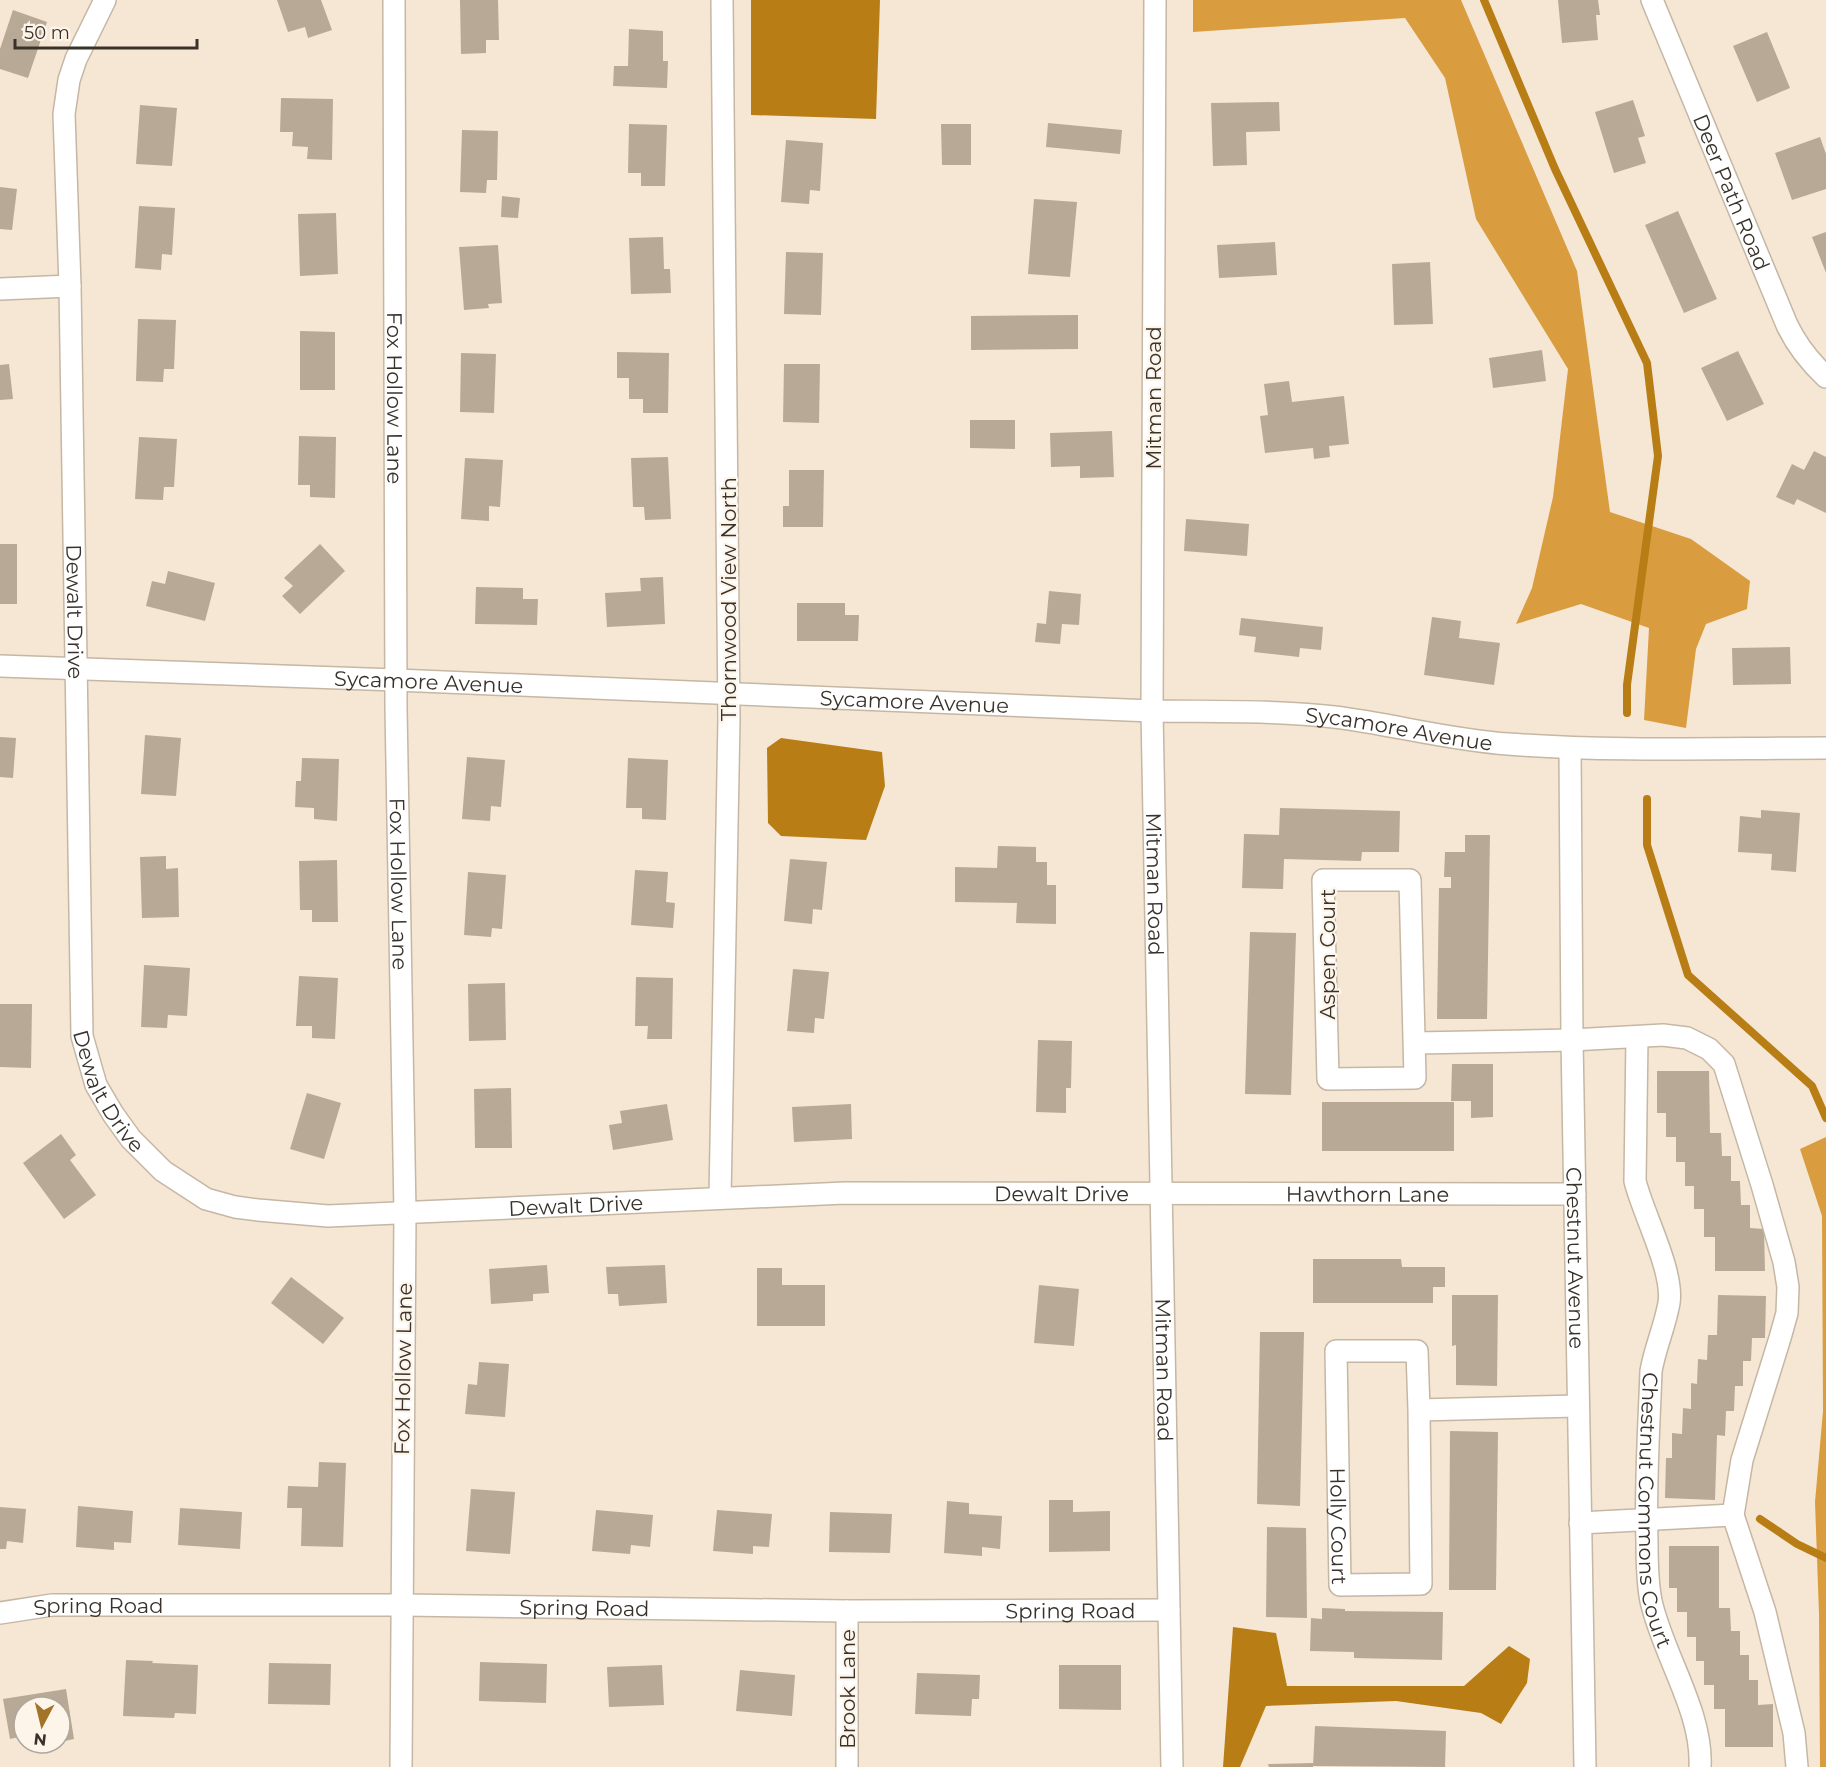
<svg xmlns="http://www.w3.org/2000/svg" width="1826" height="1767" font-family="Montserrat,sans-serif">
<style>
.forest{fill:#d99d40}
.water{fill:#b87e15}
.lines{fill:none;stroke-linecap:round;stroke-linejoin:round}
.stream{stroke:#b87e15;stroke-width:8}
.building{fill:#b7a996}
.street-casing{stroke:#c5b7a4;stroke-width:24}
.street{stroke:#fff;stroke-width:21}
.labels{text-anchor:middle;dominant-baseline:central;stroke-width:4.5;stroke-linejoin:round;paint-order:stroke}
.street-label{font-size:21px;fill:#38322b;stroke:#fef5ea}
</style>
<rect width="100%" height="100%" fill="#f6e7d4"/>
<g class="forest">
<polygon points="1193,0 1461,0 1577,271 1610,512 1691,539 1750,581 1747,609 1706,624 1696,649 1686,728 1644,720 1649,628 1581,604 1516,624 1532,588 1553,497 1568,369 1476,219 1445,78 1405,18 1193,32"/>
<polygon points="1826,1137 1826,1767 1820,1767 1819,1614 1815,1502 1823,1411 1822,1216 1800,1149"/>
</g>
<g class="water">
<polygon points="751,0 880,0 876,119 751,115"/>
<polygon points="781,738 882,752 885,786 866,840 781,836 768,823 767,748"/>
<polygon points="1233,1627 1276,1633 1287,1686 1464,1686 1509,1646 1530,1659 1527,1683 1501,1724 1481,1713 1396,1701 1266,1706 1240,1767 1223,1767"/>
</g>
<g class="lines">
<g class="stream">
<polyline points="1484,0 1555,169 1647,363 1658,456 1627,685 1627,713"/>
<polyline points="1647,799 1647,845 1688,975 1812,1086 1826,1118"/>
<polyline points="1760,1519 1797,1544 1826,1558"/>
</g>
</g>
<g class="building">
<polygon points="277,0 321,0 332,30 308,38 305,27 288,32"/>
<polygon points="460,0 498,0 499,40 486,40 486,53 461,54"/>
<polygon points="1558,0 1598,0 1600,15 1596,15 1598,40 1562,43"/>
<polygon points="13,10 47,22 28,78 0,69 0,49"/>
<polygon points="629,29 663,31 663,61 668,61 667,88 613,86 614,66 628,66"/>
<polygon points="1767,32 1790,88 1757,102 1733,46"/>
<polygon points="281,98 333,99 332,160 307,159 308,147 292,146 293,132 280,132"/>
<polygon points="1633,100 1645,136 1638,138 1646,163 1614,173 1595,112"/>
<polygon points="1279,102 1280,131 1246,132 1247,165 1213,166 1211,103"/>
<polygon points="140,105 177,108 172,166 136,164"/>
<polygon points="1048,123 1122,130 1120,154 1046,147"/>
<polygon points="629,124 667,125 665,186 641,186 641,173 628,173"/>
<polygon points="941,124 971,124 971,165 942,165"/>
<polygon points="462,130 498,131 497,180 487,180 486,193 460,192"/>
<polygon points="1820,137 1826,154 1826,189 1792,200 1775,153"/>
<polygon points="786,140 823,143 820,191 810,190 809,204 781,202"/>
<polygon points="0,187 17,189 12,230 0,229"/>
<polygon points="502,196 520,198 518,218 501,217"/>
<polygon points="1034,199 1077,202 1070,277 1028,274"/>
<polygon points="139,206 175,208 172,255 162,254 161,270 135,268"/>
<polygon points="1678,211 1717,299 1684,313 1645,225"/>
<polygon points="336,213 338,274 300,276 298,214"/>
<polygon points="1826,232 1826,273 1812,237"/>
<polygon points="663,237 664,269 670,269 671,293 631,294 629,238"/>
<polygon points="1275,242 1277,275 1219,278 1217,245"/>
<polygon points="498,245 502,303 488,304 489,308 464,310 459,247"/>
<polygon points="786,252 823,253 821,315 784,314"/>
<polygon points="1430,262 1433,324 1394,325 1392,264"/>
<polygon points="1078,315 1078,349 971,350 971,316"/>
<polygon points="138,319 176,320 174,369 164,369 163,382 136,381"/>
<polygon points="300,331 335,332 335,390 300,390"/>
<polygon points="1542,350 1546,381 1493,388 1489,358"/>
<polygon points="1738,351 1764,404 1727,421 1701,368"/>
<polygon points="617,352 669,353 668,413 643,413 643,399 629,399 629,378 617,378"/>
<polygon points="461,353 496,354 494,413 460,412"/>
<polygon points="9,364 13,399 0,400 0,365"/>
<polygon points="784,364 820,364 819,423 783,422"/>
<polygon points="1289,381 1292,402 1344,396 1349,444 1329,446 1330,457 1314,459 1313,448 1265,453 1260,416 1268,415 1264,384"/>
<polygon points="970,420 1015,420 1015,449 970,448"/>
<polygon points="1112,431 1114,477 1080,478 1080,466 1051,467 1050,433"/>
<polygon points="299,436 336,437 335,498 310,497 310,485 298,485"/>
<polygon points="139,437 177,439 174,487 164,487 163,500 135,499"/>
<polygon points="1814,451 1826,457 1826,513 1797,499 1794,505 1776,497 1792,464 1804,470"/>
<polygon points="668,457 671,519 645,520 644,507 633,507 631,458"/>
<polygon points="465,458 503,460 500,507 489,506 489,521 461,519"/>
<polygon points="789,470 824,470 823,527 783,527 783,506 789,506"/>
<polygon points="1186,519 1249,524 1247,556 1184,551"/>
<rect x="0" y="544" width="17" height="60"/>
<polygon points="320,544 345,571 300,614 282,596 293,586 284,578"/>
<polygon points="168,571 215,583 205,621 146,606 152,581 165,584"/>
<polygon points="663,577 665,624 607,627 605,593 641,591 640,578"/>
<polygon points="476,587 523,588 523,599 538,599 537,625 475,624"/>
<polygon points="1049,591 1081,594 1079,625 1062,624 1060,644 1035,642 1037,623 1046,624"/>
<polygon points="797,603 845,603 845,615 859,615 858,641 797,641"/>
<polygon points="1432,617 1461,621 1459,638 1500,643 1494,685 1424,675"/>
<polygon points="1241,618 1323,627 1321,650 1300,648 1299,657 1254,652 1256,637 1239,635"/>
<polygon points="1790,647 1791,684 1733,685 1732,648"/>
<polygon points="145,735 181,738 176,796 141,794"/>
<polygon points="0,737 16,738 13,778 0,777"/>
<polygon points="467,757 505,760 501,807 491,806 490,821 462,819"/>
<polygon points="302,758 339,759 337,821 314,819 314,808 295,807 296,781 301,781"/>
<polygon points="628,758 668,760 666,820 642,819 642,808 626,808"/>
<polygon points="1280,808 1400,811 1399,852 1362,852 1361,861 1284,859 1283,889 1242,888 1244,834 1279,835"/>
<polygon points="1761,810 1800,813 1796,872 1771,870 1772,854 1738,852 1740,816 1761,818"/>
<polygon points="1465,835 1490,835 1487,1019 1437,1019 1439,888 1451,888 1451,877 1444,877 1445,852 1465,852"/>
<polygon points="998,846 1036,847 1036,862 1047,862 1047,885 1056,885 1056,924 1016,923 1017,903 955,902 955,867 997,868"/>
<polygon points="166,856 166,869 178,868 179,917 142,918 140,857"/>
<polygon points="790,859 827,862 822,910 813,909 812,924 784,921"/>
<polygon points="337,860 338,922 312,922 312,910 300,910 299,861"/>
<polygon points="635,870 668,872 666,902 675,903 673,928 631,925"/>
<polygon points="468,872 506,875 502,929 492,928 491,937 464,935"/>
<polygon points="1250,932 1296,933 1291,1095 1245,1094"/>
<polygon points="144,965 190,968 187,1016 168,1015 167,1028 141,1027"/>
<polygon points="793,969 829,972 824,1019 815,1018 814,1033 787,1031"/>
<polygon points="299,976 338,978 335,1039 312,1038 312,1026 296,1026"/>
<polygon points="636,977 673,978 672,1039 647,1039 648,1026 635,1026"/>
<polygon points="505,983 506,1040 469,1041 468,984"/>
<polygon points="0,1004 32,1004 31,1068 0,1067"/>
<polygon points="1038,1040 1072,1041 1071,1088 1066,1088 1066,1113 1036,1112"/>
<polygon points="1452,1064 1493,1064 1493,1117 1471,1118 1471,1101 1451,1101"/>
<polygon points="1657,1071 1709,1071 1710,1133 1721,1133 1722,1156 1731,1156 1731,1181 1740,1181 1741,1205 1750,1205 1750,1228 1764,1229 1765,1271 1715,1271 1715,1237 1704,1237 1704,1209 1694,1209 1694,1186 1685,1186 1685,1162 1676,1162 1676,1137 1666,1137 1666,1113 1657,1113"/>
<polygon points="511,1088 512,1148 475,1148 474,1089"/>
<polygon points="307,1093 341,1103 324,1159 290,1149"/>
<rect x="1322" y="1102" width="132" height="49"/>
<polygon points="667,1104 673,1140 613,1150 609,1125 622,1123 620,1111"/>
<polygon points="851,1104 852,1139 794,1142 792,1107"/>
<polygon points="61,1134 76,1155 70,1160 96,1195 64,1219 23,1163"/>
<polygon points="1313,1259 1401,1259 1402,1267 1445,1267 1445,1287 1433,1287 1433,1303 1313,1303"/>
<polygon points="547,1265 549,1293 533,1294 533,1301 491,1304 489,1269"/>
<polygon points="665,1265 667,1303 619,1306 618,1294 608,1294 606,1267"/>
<polygon points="757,1268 782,1268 782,1285 825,1285 825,1326 757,1326"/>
<polygon points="291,1277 344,1318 323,1344 271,1303"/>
<polygon points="1039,1285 1079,1289 1074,1346 1034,1343"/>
<polygon points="1452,1295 1498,1295 1497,1386 1456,1385 1456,1345 1452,1346"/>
<polygon points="1718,1295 1766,1296 1765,1338 1752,1338 1751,1361 1743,1361 1743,1386 1735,1386 1734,1411 1726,1411 1725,1436 1717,1435 1715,1500 1665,1498 1666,1458 1672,1458 1672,1433 1682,1434 1683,1408 1691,1409 1691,1383 1697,1384 1698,1359 1707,1360 1708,1335 1717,1335"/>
<polygon points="1260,1332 1304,1332 1300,1506 1257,1504"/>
<polygon points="479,1362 509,1364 505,1417 465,1414 468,1384 477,1385"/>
<polygon points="1450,1431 1498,1432 1496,1590 1449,1590"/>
<polygon points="319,1462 346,1463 343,1547 301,1546 302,1508 287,1508 288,1486 318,1487"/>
<polygon points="471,1489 515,1492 510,1554 466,1551"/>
<polygon points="1049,1500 1073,1500 1073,1512 1110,1511 1110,1551 1049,1552"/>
<polygon points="947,1501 969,1503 969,1514 1002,1516 1000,1549 982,1547 982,1556 944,1553"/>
<polygon points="78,1506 133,1511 131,1543 114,1542 114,1550 76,1547"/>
<polygon points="0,1507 26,1509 23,1543 7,1541 6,1549 0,1549"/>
<polygon points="180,1508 242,1512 240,1549 178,1545"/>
<polygon points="596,1510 653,1515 650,1547 631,1545 630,1554 592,1551"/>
<polygon points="717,1510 772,1514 769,1547 753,1546 753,1554 713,1551"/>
<polygon points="830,1512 892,1514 890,1553 829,1552"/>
<polygon points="1267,1527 1306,1528 1307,1618 1266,1617"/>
<polygon points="1669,1546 1719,1546 1719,1608 1730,1608 1731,1631 1740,1631 1740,1655 1749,1655 1749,1680 1758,1680 1758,1705 1773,1704 1773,1747 1725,1747 1725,1709 1714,1709 1714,1685 1704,1685 1704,1661 1696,1661 1696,1637 1687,1637 1687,1612 1677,1612 1677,1588 1669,1588"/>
<polygon points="1322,1608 1345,1609 1345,1611 1443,1612 1442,1660 1354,1658 1354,1652 1310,1651 1311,1618 1322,1619"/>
<polygon points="126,1660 153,1661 152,1663 198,1665 196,1714 175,1713 174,1718 123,1716"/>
<polygon points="480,1662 547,1664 546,1703 479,1701"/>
<polygon points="269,1663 331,1664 330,1705 268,1704"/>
<polygon points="662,1665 664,1705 609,1707 607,1667"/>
<polygon points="1059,1665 1121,1665 1121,1710 1059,1709"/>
<polygon points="740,1670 795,1675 792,1716 736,1711"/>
<polygon points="917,1673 980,1675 979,1699 972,1699 971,1716 915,1714"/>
<polygon points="66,1689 74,1739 60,1742 60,1707 24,1707 24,1736 10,1739 3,1699"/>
<polygon points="1315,1726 1446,1731 1445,1767 1313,1766"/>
<polygon points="1313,1763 1313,1767 1269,1767 1268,1764"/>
</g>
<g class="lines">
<g class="street-casing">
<g id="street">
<path id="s1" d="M105,0L76,59L69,80L64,114L70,286L82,1036L96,1085L113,1114L131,1139L163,1171L206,1199L235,1207L258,1210L328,1216L845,1193L1575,1194"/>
<path id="s2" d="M394,0L396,708L405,1213L401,1767"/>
<path id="s3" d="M1155,0L1152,711L1172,1767"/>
<path id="s4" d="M1652,0L1787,325C1797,346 1809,361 1826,377"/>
<polyline points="0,289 70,286"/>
<path id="s5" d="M0,666L396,680L1152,711C1213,712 1273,710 1334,717C1392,724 1449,740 1508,744C1614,752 1720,748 1826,748"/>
<path id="s6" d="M1570,748L1572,1040L1585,1767"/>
<polygon points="1323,880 1410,880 1415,1078 1328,1079"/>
<path id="s7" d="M1637,1037L1635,1181C1643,1214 1674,1271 1669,1303C1665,1326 1655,1348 1651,1371C1649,1427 1645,1485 1647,1541C1647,1561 1647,1581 1651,1601C1663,1655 1703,1712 1700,1767"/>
<polyline points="1415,1043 1572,1040 1663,1035 1687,1038 1709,1049 1724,1064 1762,1185 1784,1262 1788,1287 1787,1313 1780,1338 1742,1460 1733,1515"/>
<polyline points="720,1198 729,719 722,0"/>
<path id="s8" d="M1419,1410L1417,1351H1336L1340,1585L1421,1584L1419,1410L1578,1406"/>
<polyline points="1580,1523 1733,1515 1765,1612 1794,1733 1797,1767"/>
<polyline points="847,1611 847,1767"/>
<path id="s9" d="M0,1613L52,1605H403L847,1611L1169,1610"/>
</g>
</g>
<use href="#street" class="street"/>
</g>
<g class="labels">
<g class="street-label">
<text stroke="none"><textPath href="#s4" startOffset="208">Deer Path Road</textPath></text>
<text stroke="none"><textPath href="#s2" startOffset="398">Fox Hollow Lane</textPath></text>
<text transform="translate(1153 398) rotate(-90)">Mitman Road</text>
<text transform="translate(728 599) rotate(-90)">Thornwood View North</text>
<text stroke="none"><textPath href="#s1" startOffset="620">Dewalt Drive</textPath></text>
<text stroke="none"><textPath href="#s5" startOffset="429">Sycamore Avenue</textPath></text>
<text stroke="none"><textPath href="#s5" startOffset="915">Sycamore Avenue</textPath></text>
<text stroke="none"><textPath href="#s5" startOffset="1401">Sycamore Avenue</textPath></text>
<text stroke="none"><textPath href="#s2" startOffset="884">Fox Hollow Lane</textPath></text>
<text stroke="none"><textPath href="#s3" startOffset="884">Mitman Road</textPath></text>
<text transform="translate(1327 954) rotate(-90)">Aspen Court</text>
<text stroke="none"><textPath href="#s1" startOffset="1106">Dewalt Drive</textPath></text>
<text stroke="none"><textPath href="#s1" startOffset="2114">Dewalt Drive</textPath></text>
<text stroke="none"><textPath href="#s1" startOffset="2420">Hawthorn Lane</textPath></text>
<text stroke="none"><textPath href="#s1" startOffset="1628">Dewalt Drive</textPath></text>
<text stroke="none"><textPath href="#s6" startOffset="510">Chestnut Avenue</textPath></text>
<text transform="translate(403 1369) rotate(-89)">Fox Hollow Lane</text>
<text stroke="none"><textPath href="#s3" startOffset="1370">Mitman Road</textPath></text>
<text stroke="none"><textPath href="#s7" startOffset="482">Chestnut Commons Court</textPath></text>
<text stroke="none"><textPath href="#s8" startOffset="315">Holly Court</textPath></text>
<text stroke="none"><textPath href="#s9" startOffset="99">Spring Road</textPath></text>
<text stroke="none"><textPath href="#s9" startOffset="585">Spring Road</textPath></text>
<text stroke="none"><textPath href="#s9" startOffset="1071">Spring Road</textPath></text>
<text transform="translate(847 1689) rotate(-90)">Brook Lane</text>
</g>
</g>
<g transform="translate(42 1725) rotate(187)"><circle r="28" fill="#fef5ea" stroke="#afa79e" stroke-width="1.5"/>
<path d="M0-4.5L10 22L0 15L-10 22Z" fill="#a37428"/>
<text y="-9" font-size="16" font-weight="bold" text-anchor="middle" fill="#38322b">N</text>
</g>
<path d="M15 39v9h182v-9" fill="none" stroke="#38322b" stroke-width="3"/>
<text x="24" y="39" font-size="18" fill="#38322b" stroke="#fef5ea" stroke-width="4.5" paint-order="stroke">50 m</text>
</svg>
